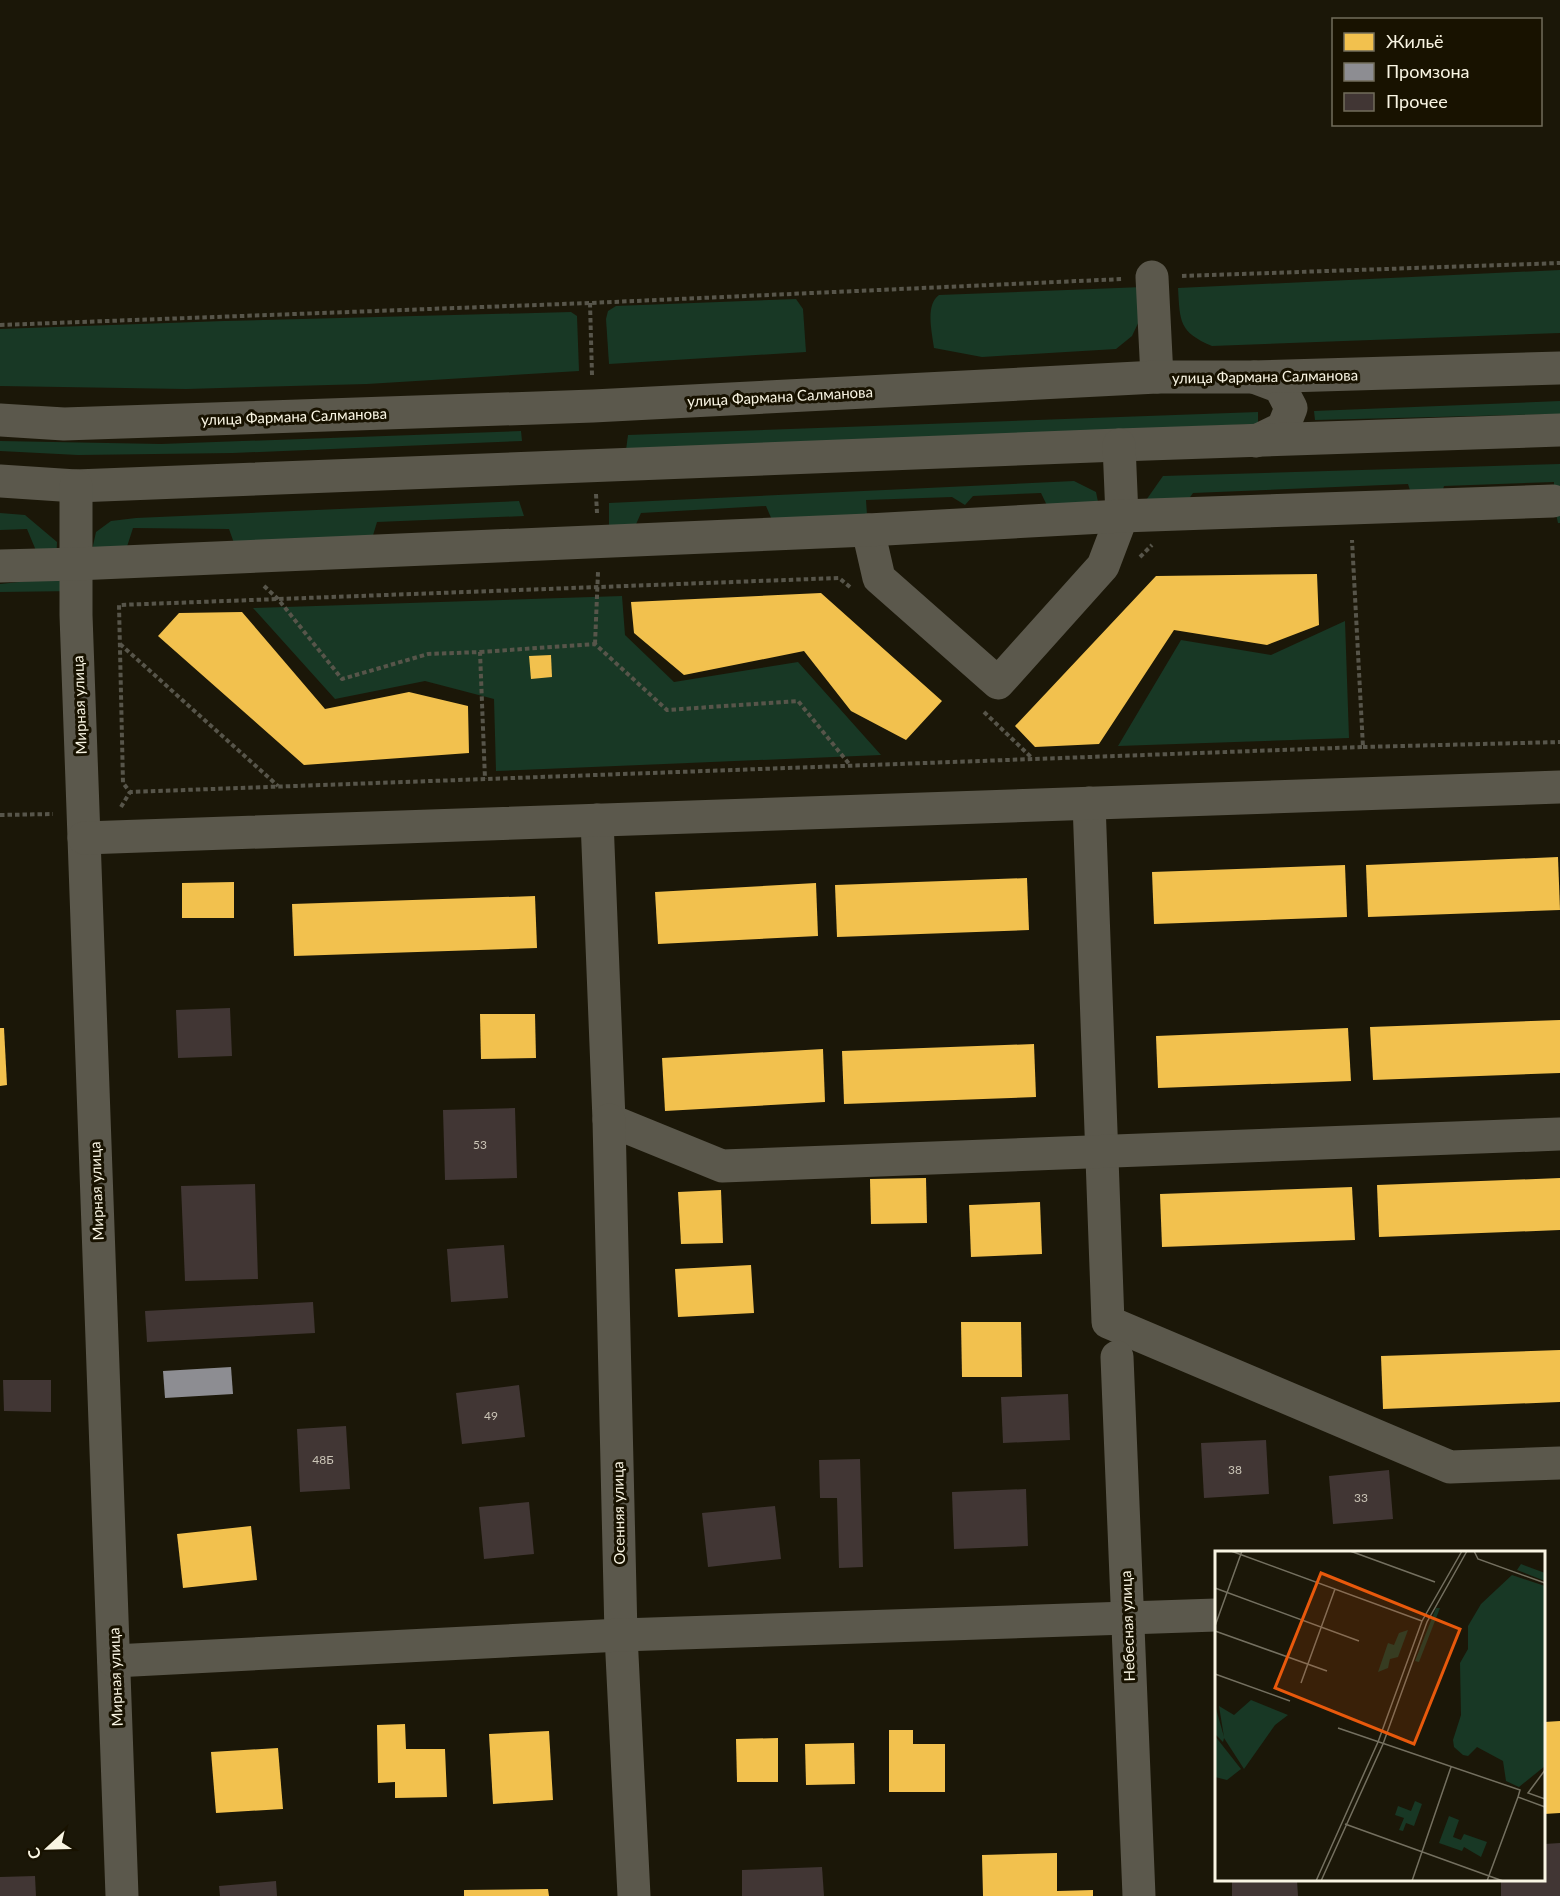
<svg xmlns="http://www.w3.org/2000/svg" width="1560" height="1896" font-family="Lato,sans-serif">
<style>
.green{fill:#183825}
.homes{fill:#f2c14e}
.industry{fill:#8d8d92}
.building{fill:#413634}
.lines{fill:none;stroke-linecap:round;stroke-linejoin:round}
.path{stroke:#57554a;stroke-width:4;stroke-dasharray:4.5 3;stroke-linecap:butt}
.minor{stroke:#5b584c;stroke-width:33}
.labels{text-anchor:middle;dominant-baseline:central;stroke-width:6;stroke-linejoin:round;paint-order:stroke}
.number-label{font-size:12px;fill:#cbc5b7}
.street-label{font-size:15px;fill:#f9f5e3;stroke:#181200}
.inset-road{fill:none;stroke:#747060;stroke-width:1.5}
.view{fill:#e8590c;fill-opacity:0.15;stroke:#e8590c;stroke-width:3}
.inset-edge{fill:none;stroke:#f9f5e3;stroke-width:3}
</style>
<rect width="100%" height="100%" fill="#1b1708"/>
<g class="green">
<path d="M1560,270V333L1212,346C1179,332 1180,322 1178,288Z"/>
<path d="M1143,287L1141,317L1132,336L1116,349L982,357L934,348C932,332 925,305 939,295Z"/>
<polygon points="796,299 803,309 806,352 609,364 606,319 608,311 616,306"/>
<polygon points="571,312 577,316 579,371 367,384 186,389 0,386 0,329 224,321"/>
<polygon points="1560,401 1560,414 1315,420 1314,411"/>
<polygon points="1258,412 1258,424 626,450 628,435"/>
<polygon points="521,431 522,441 233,453 78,455 0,451 0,441 161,444"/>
<polygon points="1560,464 1560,523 1558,523 1553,501 1554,482 1444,486 1438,506 1415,506 1408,484 1193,493 1178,514 1135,516 1163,476"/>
<polygon points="1074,481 1096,492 1101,517 1054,520 1041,493 973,496 965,505 952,497 866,500 868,530 778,534 766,506 641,513 629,540 609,541 609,503"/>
<polygon points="519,501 524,516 377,522 368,552 239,557 229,529 133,528 122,562 89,564 96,532 111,521 136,518"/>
<polygon points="0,513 25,515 57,542 56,565 42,565 27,529 0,530"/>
<polygon points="76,576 76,591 0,592 0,584"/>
<polygon points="622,596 625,635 674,682 798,662 881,755 496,771 494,699 425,681 335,699 253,608"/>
<polygon points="1345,621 1349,738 1118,746 1181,640 1271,655"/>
</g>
<g class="homes">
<polygon points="1317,574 1319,625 1267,645 1174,630 1099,744 1035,747 1015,726 1156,576"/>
<polygon points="821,593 942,701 906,740 851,711 804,651 684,675 634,633 631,602"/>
<polygon points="242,612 325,709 409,692 468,706 469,753 304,765 158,636 179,613"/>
<polygon points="551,655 552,677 531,679 529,656"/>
<polygon points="1558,857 1560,910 1368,917 1366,865"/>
<polygon points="1345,865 1347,917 1154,924 1152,872"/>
<polygon points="1027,878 1029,930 837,937 835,885"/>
<polygon points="234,882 234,918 182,918 182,883"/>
<polygon points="816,883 818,936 658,944 655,892"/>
<polygon points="535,896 537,948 294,956 292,904"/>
<polygon points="480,1014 535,1014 536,1058 481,1059"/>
<polygon points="1560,1020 1560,1073 1373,1080 1370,1027"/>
<polygon points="0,1028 4,1028 7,1085 0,1086"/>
<polygon points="1348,1028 1351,1081 1158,1088 1156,1036"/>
<polygon points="1034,1044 1036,1097 844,1104 842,1051"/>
<polygon points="823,1049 825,1102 665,1111 662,1058"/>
<polygon points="926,1178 927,1223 871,1224 870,1179"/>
<polygon points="1560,1178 1560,1230 1379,1237 1377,1185"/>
<polygon points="1352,1187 1355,1240 1162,1247 1160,1194"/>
<polygon points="721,1190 723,1243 681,1244 678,1192"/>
<polygon points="1040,1202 1042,1254 971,1257 969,1205"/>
<polygon points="751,1265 754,1313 678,1317 675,1269"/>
<polygon points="961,1322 1021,1322 1022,1377 962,1377"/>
<polygon points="1560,1350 1560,1402 1383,1409 1381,1356"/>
<polygon points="251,1526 257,1580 183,1588 177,1534"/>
<polygon points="1560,1721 1560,1813 1544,1814 1544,1722"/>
<polygon points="405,1724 406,1749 445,1749 447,1797 395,1798 395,1782 378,1783 377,1725"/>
<polygon points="889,1730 913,1730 913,1744 945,1744 945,1792 889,1792"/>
<polygon points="549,1731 553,1800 493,1804 489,1734"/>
<polygon points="778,1738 778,1782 737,1782 736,1739"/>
<polygon points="854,1743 855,1784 806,1785 805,1744"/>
<polygon points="278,1748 283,1809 216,1813 211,1752"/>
<polygon points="1057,1853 1057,1891 1093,1890 1093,1896 983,1896 982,1855"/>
<polygon points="548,1889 549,1896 464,1896 464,1890"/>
</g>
<polygon class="industry" points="231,1367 233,1394 165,1398 163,1371"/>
<g class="building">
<polygon points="230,1008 232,1056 178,1058 176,1010"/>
<polygon points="515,1108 517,1178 445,1180 443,1110"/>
<polygon points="255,1184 258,1279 185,1281 181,1186"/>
<polygon points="504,1245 508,1298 451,1302 447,1249"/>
<polygon points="313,1302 315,1333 147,1342 145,1311"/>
<polygon points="3,1380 51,1380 51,1412 4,1411"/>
<polygon points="519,1385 525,1437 462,1444 456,1393"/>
<polygon points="1068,1394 1070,1440 1003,1443 1001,1397"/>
<polygon points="346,1426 350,1489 300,1492 297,1429"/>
<polygon points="1266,1440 1269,1494 1204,1498 1201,1443"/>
<polygon points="860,1459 863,1567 839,1568 837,1498 820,1498 819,1460"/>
<polygon points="1389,1470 1393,1519 1333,1524 1329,1476"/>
<polygon points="1026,1489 1028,1546 954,1549 952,1492"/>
<polygon points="529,1502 534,1554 484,1559 479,1507"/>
<polygon points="775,1506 781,1559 708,1567 702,1513"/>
<polygon points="1560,1843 1560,1896 1501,1896 1501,1880 1544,1880 1544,1844"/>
<polygon points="822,1867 824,1896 742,1896 742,1870"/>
<polygon points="35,1876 36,1896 0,1896 0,1877"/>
<polygon points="1232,1880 1297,1880 1298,1896 1232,1896"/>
<polygon points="276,1881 277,1896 220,1896 219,1886"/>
</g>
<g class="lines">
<g class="path">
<polyline points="1182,276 1560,263"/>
<polyline points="590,303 592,375"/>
<polyline points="0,325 590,303 1123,279"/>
<polyline points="596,494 597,513"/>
<polyline points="1140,557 1152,545"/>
<polyline points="264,586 278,599 342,679 428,654 480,652 485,779"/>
<polyline points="850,587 839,578 119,605 123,783 130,792 1363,747 1352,540"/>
<polyline points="120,644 278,786"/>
<polyline points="595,644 598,572"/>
<polyline points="480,652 595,644 667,710 798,701 850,765"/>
<polyline points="984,712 1032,758"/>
<polyline points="1363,747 1560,742"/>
<polyline points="121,807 130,792"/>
<polyline points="0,815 53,814"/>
</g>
<g class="minor">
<polyline points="1152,277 1157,377"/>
<polyline points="1254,377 1280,387 1291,408 1283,428 1256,441"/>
<polyline points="0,420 64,424 593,406 1157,377 1254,377 1560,368"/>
<polyline points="0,481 76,486 1119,445 1560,430"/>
<polyline points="76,486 76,615 122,1896"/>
<polyline points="868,530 879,578 998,683 1103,566 1122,516 1119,445"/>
<polyline points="0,566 76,564 868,530 1122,516 1553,501"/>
<polyline points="1089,803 1108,1322 1450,1467 1560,1463"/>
<polyline points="597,820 609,1120 722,1166 1560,1134"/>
<polyline points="84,838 1560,787"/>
<polyline points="609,1120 621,1635 634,1896"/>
<polyline points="1117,1357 1139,1896"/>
<polyline points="114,1661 621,1635 1216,1615"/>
</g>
</g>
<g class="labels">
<g class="number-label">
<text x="480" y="1144">53</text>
<text x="491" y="1415">49</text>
<text x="323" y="1459">48Б</text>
<text x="1235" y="1469">38</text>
<text x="1361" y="1497">33</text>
</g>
<g class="street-label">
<text transform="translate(1265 376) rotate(-1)">улица Фармана Салманова</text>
<text transform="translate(780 396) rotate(-3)">улица Фармана Салманова</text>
<text transform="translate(294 416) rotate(-2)">улица Фармана Салманова</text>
<text transform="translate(79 705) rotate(-92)">Мирная улица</text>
<text transform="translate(96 1191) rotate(-92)">Мирная улица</text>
<text transform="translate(618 1513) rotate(-91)">Осенняя улица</text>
<text transform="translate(1127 1626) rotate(-92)">Небесная улица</text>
<text transform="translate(115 1677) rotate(-92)">Мирная улица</text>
</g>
</g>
<g transform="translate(1215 1551)">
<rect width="330" height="330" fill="#1b1708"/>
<path d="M306,13L330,22V30L302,19ZM297,24L330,35V215L304,236L291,230L288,210L262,196L253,205L248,204L239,196L238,189L246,164L245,112L253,98V75L266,53ZM221,57H225L204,111L200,110ZM193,79L183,106L175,108L173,117L163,121L173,92L179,94L184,82ZM36,149L73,164L60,174L29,218L9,187L8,191L0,183V154L9,186L4,155L19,164ZM0,185L26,218L12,229L0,226ZM200,250L207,253L199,275L191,272L188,280L184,279L189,267L180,264L183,255L196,260ZM234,265L244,269L238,286L246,289L249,283L272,291L266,306L249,296L247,300L224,292Z" fill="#183825"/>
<path class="inset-road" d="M16,0L207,70M135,0L220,31M259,0L263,8L330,32M0,37L144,90M0,75L27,0M0,80L112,120M0,123L75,150M86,132L120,38M123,177L305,239L303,246L330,256M330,219L313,242L330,248M130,273L288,330M101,330L163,191L207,70L247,0M106,330L168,193L212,71L252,0M197,330L236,216M272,330L303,246"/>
<path class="view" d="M106,22L245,78L199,193L60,137Z"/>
<rect width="330" height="330" class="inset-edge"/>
</g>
<rect x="1332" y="18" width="210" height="108" fill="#181200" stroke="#726d5b" stroke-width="1.5"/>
<rect x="1344" y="33" width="30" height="18" fill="#f2c14e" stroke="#726d5b" stroke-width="1.5"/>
<text x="1386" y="48" font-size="18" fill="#f9f5e3">Жильё</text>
<rect x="1344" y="63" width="30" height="18" fill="#8d8d92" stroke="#726d5b" stroke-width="1.5"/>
<text x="1386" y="78" font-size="18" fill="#f9f5e3">Промзона</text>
<rect x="1344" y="93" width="30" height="18" fill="#413634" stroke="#726d5b" stroke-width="1.5"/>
<text x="1386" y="108" font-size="18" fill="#f9f5e3">Прочее</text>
<g transform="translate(48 1848) rotate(248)" stroke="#181200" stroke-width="4.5" paint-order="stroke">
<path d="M0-4.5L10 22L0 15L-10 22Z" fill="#f9f5e3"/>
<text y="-9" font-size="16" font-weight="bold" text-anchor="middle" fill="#f9f5e3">С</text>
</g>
</svg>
